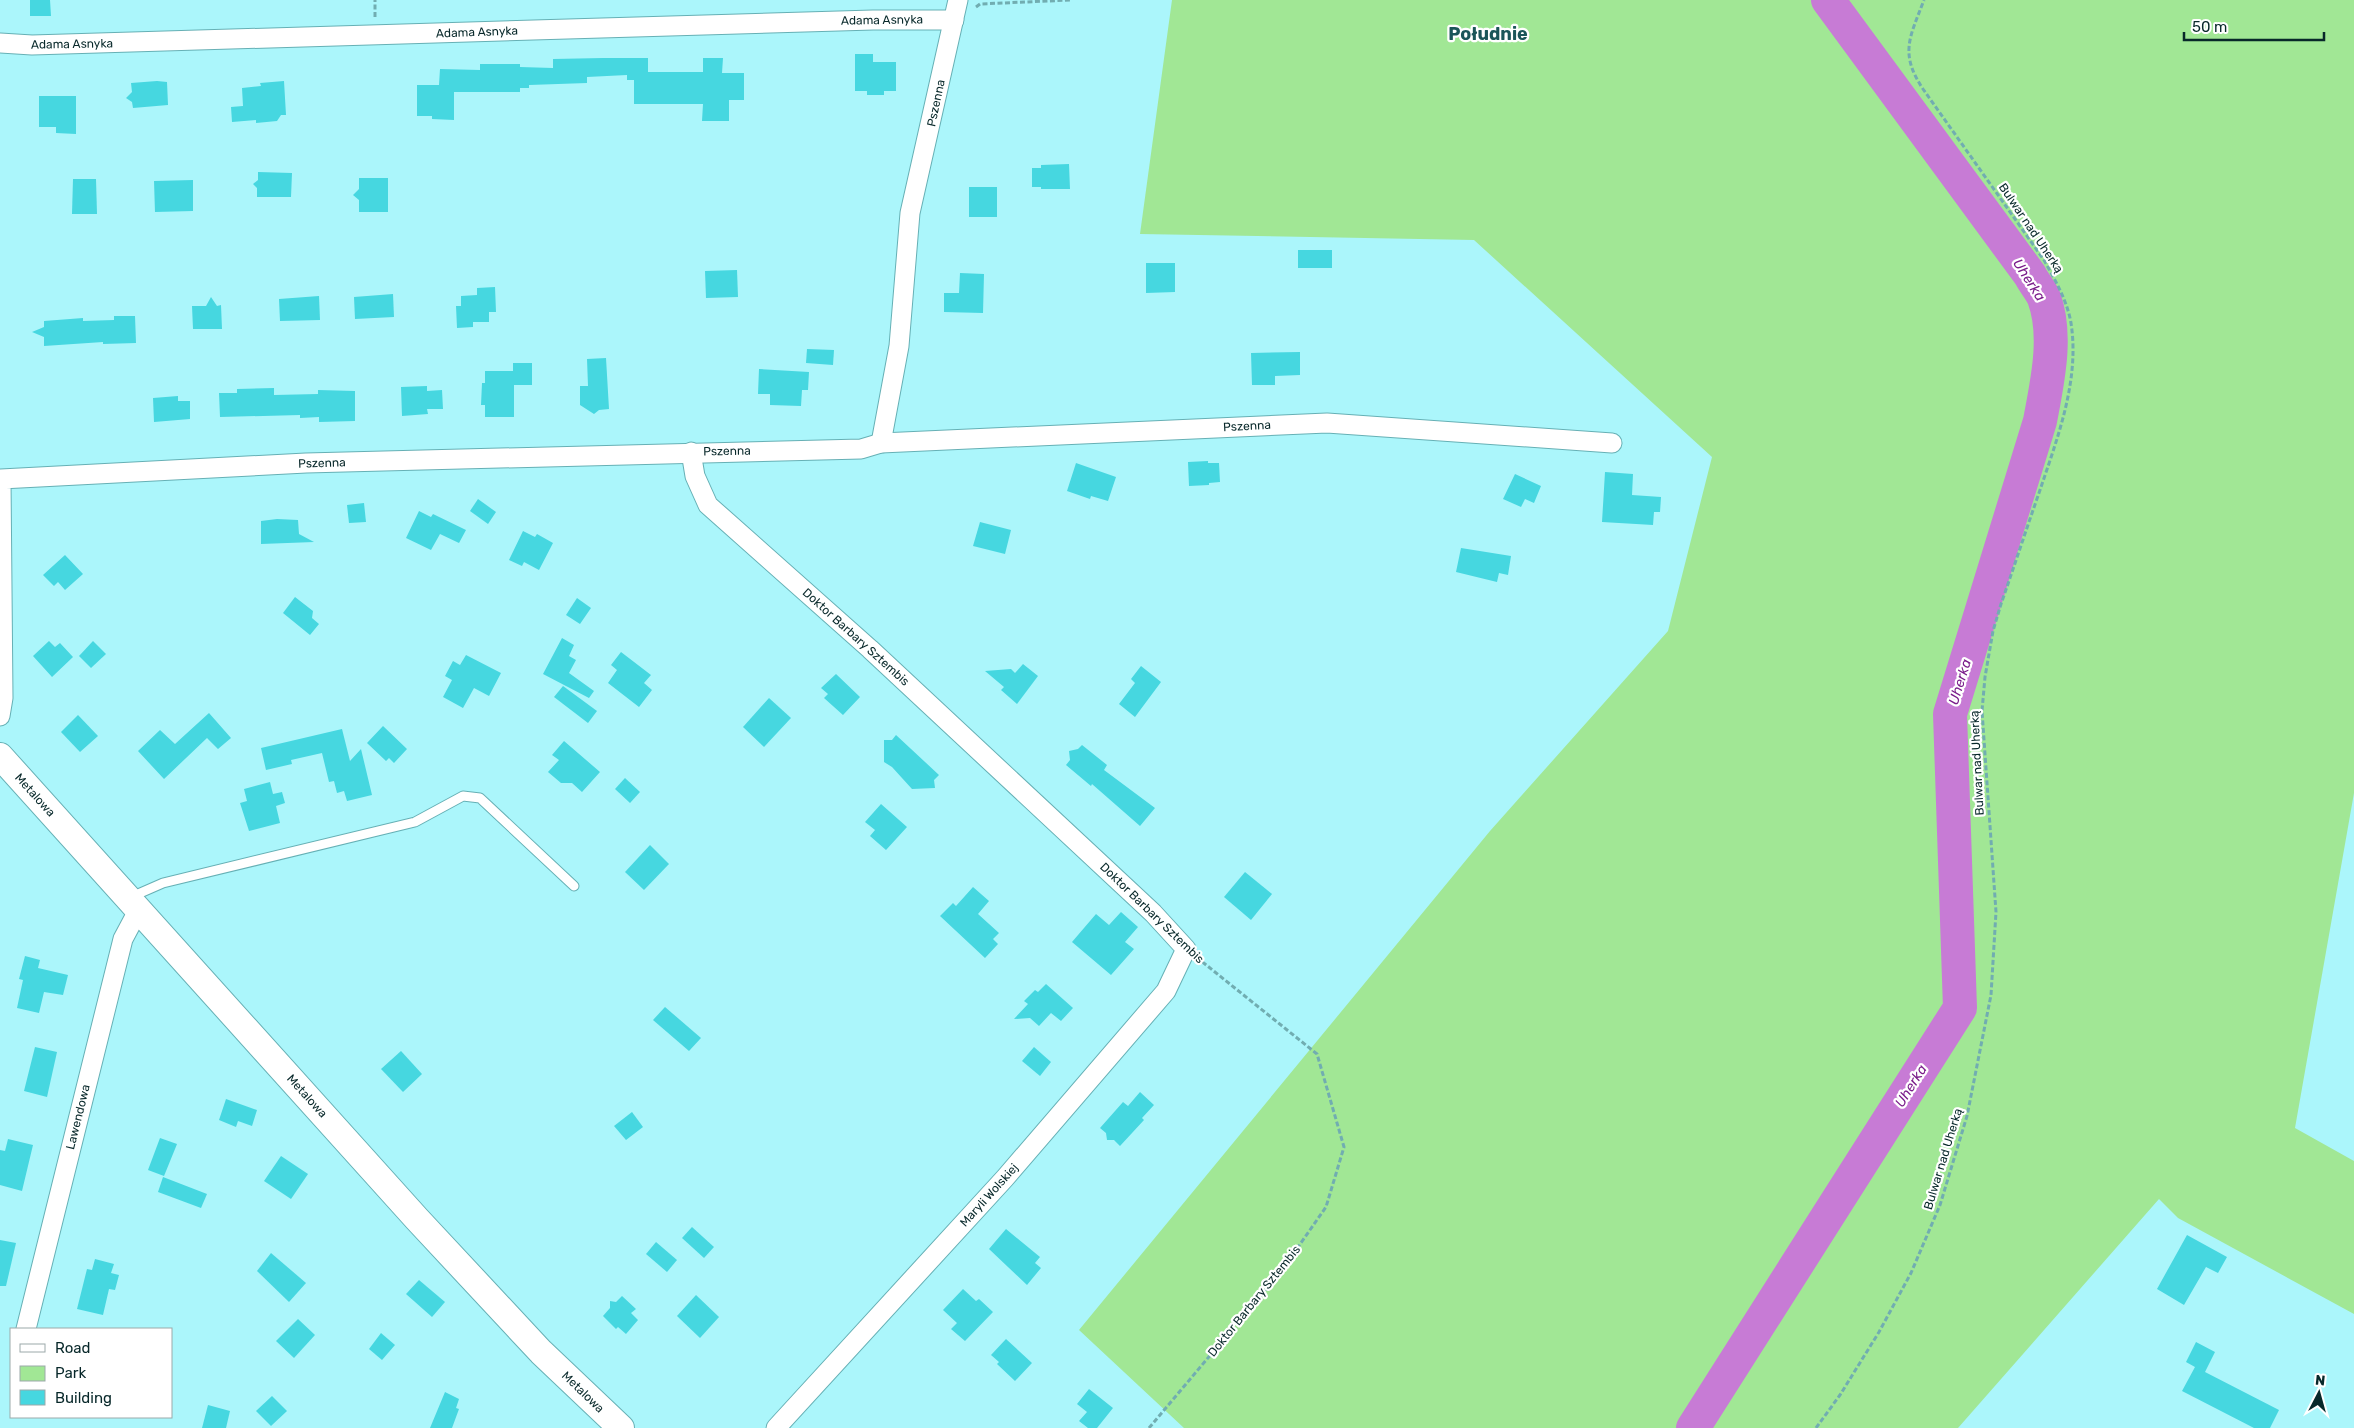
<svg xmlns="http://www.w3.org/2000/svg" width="2354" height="1428" font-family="Rubik,sans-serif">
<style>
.green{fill:#a1e795;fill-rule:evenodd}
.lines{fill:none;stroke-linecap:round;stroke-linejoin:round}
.river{stroke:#c77bd5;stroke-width:34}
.building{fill:#46d7e0}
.lane-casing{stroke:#66b0b5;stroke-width:11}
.street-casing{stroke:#66b0b5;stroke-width:21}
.secondary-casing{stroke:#66b0b5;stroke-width:28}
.path{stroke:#71adb1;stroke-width:3;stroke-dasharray:5 2.5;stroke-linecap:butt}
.lane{stroke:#fff;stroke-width:9}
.street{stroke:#fff;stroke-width:19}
.secondary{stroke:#fff;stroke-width:26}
.labels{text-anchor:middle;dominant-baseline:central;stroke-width:4.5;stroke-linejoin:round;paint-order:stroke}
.street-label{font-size:12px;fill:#08282a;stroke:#fff}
.water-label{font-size:14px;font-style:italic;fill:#7a1c8a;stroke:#fff}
.district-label{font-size:18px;font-weight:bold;fill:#1b5559;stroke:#fff}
</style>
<rect width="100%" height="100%" fill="#abf6fb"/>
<path class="green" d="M1172,0H2354V793L2295,1128L2354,1161V1314L2178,1218L2159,1199L1958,1428H1184L1079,1330L1490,831L1668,631L1712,457L1474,240L1140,234ZM1839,16L2030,275L2039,291L2038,290Z"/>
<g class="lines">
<path class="river" d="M1693,1428L1960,1008L1950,714L2040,421C2047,383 2058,336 2044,298C2041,291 2034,283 2030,275L1828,0"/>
</g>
<g class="building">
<polygon points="30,0 50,0 51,16 30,16"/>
<polygon points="855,54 873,54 873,62 896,62 896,91 884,91 884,95 867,95 867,91 855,91"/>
<polygon points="603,58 648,58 648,72 703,72 703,58 723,58 722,73 744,73 744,100 729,100 729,121 702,121 703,104 634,104 634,80 627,80 627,75 587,77 587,83 529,85 529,88 520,88 520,92 454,92 454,120 432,119 432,116 417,116 417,85 439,85 440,69 480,70 480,64 520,64 520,67 553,68 553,59"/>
<polygon points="157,81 167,82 168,105 133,108 132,102 126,98 132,92 131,83"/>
<polygon points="284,81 286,115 281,115 277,121 256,123 256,120 232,122 231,107 243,106 242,88 261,86 260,83"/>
<polygon points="39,96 76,96 76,134 56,133 56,127 39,127"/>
<polygon points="1069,164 1070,189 1041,189 1041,187 1032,187 1032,168 1041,168 1041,165"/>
<polygon points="258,172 292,173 291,197 257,197 257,188 253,184 258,180"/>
<polygon points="359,178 388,178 388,212 359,212 359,200 353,195 359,189"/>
<polygon points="73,179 96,179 97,214 72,214"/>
<polygon points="193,180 193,211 155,212 154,181"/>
<rect x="969" y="187" width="28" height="30"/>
<rect x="1298" y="250" width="34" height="18"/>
<polygon points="1146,263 1175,263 1175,292 1146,293"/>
<polygon points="737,270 738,297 706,298 705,271"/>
<polygon points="960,273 984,274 983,313 944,312 944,293 959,293"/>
<polygon points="495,287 496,312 489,312 489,322 473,322 473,327 457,328 456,306 461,306 461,296 477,295 477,288"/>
<polygon points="393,294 394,317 355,319 354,297"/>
<polygon points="319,296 320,320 280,321 279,299"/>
<polygon points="211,297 217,306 221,305 222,329 193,329 192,306 206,306"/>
<polygon points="114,316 135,316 136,343 103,344 103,342 44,346 44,337 32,332 44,327 44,321 83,318 83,321 114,320"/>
<polygon points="807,349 834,350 833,365 806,363"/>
<polygon points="1300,352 1300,375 1275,376 1275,385 1252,385 1251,353"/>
<polygon points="606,358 609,409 599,410 594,414 580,405 580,386 588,386 587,359"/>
<polygon points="513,363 532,363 532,385 514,385 514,417 485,417 485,405 481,405 482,383 485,383 485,371 513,371"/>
<polygon points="759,369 809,372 808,390 802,390 801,406 770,405 770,394 758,394"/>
<polygon points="427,386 427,391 442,390 443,409 427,409 428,414 402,416 401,387"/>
<polygon points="274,388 274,395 318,394 318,390 355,391 355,421 319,422 319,417 300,418 300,415 220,417 219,393 237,393 237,389"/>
<polygon points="178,396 178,401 190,401 190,419 154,422 153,398"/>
<polygon points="1208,461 1208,463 1219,463 1220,482 1209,483 1209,485 1189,486 1188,462"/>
<polygon points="1076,463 1116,477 1108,501 1091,496 1090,499 1067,491"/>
<polygon points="1605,472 1633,474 1632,495 1661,497 1660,512 1654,512 1653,525 1602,522"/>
<polygon points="1515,474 1541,486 1534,503 1525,499 1521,507 1503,499"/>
<polygon points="478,499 496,512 488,524 470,511"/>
<polygon points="364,503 366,522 349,523 347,505"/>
<polygon points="419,511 431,517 433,514 466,530 459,543 440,534 431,550 406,538"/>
<polygon points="277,519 298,520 299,534 314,542 261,544 261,521"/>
<polygon points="980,522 1011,530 1005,554 973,546"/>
<polygon points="523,531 535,537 537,534 553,543 539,570 524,562 522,566 509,560"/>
<polygon points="1461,548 1511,556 1508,575 1499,573 1497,582 1456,572"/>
<polygon points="65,555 83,574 65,590 58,582 54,586 43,575"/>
<polygon points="295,597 313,611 312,618 319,624 310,635 283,613"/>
<polygon points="577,598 591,608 580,624 566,615"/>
<polygon points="562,638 574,645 569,656 576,660 569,673 594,691 589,698 543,674"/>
<polygon points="49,641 55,647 60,643 73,657 52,677 33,656"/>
<polygon points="93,641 106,654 91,668 79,656"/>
<polygon points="621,652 651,675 644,683 652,690 639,707 608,683 617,670 611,665"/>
<polygon points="466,655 501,673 489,696 474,688 463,708 443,697 452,680 445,676 453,661 460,665"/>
<polygon points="1023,664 1038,676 1017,704 1001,690 1004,687 985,671 1011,669 1015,673"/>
<polygon points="1141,666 1161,682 1135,717 1119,704 1135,683 1131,679"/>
<polygon points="836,674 860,697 843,715 824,698 828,694 821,688"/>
<polygon points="563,686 597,711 588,723 554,697"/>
<polygon points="769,698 791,718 764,747 743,727"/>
<polygon points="209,713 231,738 218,749 207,738 164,779 138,751 160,730 175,744"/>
<polygon points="78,715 98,736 80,752 61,732"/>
<polygon points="383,726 407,749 394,763 389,758 386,761 367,743"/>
<polygon points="342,729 350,761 361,749 372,795 347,801 344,791 337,793 334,781 329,782 322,753 291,760 292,764 266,770 261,748"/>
<polygon points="896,735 939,775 934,780 935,788 912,789 892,767 884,762 884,740 892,740"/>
<polygon points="564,741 600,772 582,792 572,783 561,783 548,772 559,760 552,755"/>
<polygon points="1082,745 1107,765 1104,770 1155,808 1140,826 1092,784 1091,786 1066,765 1070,760 1069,751 1078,749"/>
<polygon points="625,778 640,792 630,803 615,789"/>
<polygon points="270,782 273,794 282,792 285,803 276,806 280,823 249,831 240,803 247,801 244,789"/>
<polygon points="881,804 907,827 886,850 870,836 875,830 865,822"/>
<polygon points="650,845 669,864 644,890 625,872"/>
<polygon points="1245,872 1272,894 1251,920 1224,897"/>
<polygon points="973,887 989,901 978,914 999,933 993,939 998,944 985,958 940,916 953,903 956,906"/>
<polygon points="1121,912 1138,927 1125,942 1134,949 1111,975 1072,942 1096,914 1109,925"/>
<polygon points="25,956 40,960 38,968 68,975 63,995 44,992 39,1013 17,1008 23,980 19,979"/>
<polygon points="1046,984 1073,1008 1061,1021 1051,1013 1039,1026 1030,1018 1014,1019 1028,1004 1024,1001 1035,990 1038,992"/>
<polygon points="665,1007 701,1038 689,1051 653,1020"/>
<polygon points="35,1047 57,1052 47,1097 24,1091"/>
<polygon points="1034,1047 1051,1062 1040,1076 1022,1061"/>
<polygon points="401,1051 422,1074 403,1092 381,1069"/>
<polygon points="1140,1092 1154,1105 1142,1118 1144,1120 1120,1146 1114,1140 1107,1140 1106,1133 1100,1128 1123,1102 1128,1106"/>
<polygon points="226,1099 257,1110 252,1126 238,1121 236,1127 219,1120"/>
<polygon points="632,1112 643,1127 626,1140 614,1126"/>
<polygon points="160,1138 177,1144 164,1176 148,1170"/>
<polygon points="8,1139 33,1145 22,1191 0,1185 0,1150 5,1151"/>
<polygon points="281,1156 308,1174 291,1199 264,1181"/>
<polygon points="163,1177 207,1194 201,1208 158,1192"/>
<polygon points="692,1227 714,1247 704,1258 682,1238"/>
<polygon points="1006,1229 1040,1257 1035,1263 1041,1268 1027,1285 989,1249"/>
<polygon points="2187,1235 2227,1257 2218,1273 2206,1267 2184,1305 2157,1289"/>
<polygon points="0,1240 16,1243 6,1286 0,1286"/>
<polygon points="656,1242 677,1260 667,1272 646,1254"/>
<polygon points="271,1253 306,1283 289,1302 257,1271"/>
<polygon points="95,1259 114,1264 111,1273 119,1275 115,1290 109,1289 103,1315 77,1309 87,1269 92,1270"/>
<polygon points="419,1280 445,1302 432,1317 406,1294"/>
<polygon points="963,1289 976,1301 979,1299 993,1312 965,1341 951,1329 957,1323 943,1310"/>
<polygon points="696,1295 719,1317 700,1338 677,1316"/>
<polygon points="622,1296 636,1309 631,1313 638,1320 626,1334 618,1327 616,1329 603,1316 610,1308 610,1301 616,1302"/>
<polygon points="298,1319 315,1335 294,1358 276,1341"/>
<polygon points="381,1333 395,1345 382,1360 369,1349"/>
<polygon points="1006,1339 1032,1363 1015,1381 997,1364 999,1362 991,1355"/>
<polygon points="2196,1342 2215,1352 2205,1372 2279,1410 2270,1428 2254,1428 2182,1391 2195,1367 2186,1362"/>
<polygon points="1089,1389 1113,1408 1097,1428 1088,1428 1079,1421 1087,1412 1077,1404"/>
<polygon points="445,1392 459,1399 456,1408 459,1409 452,1428 430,1428"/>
<polygon points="272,1396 287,1411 271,1426 256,1411"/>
<polygon points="208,1405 230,1411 226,1428 202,1428"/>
</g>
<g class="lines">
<g class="lane-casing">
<polyline id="lane" points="131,897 163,883 415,822 463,796 480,798 574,886"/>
</g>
<g class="street-casing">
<g id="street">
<polyline points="0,43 32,45 873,20 954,20"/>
<polyline points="881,443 899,346 910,213 958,0"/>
<polyline points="691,452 695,476 708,505 870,649 1153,913 1186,949 1166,991 1005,1178 776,1428"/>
<polyline points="0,716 3,698 1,479 306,463 861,449 881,443 1327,423 1612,443"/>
<polyline points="26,1329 123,939 139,909"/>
</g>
</g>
<g class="secondary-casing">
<polyline id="secondary" points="0,756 417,1219 541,1352 621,1428"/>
</g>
<g class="path">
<polyline points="976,7 980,4 1070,0"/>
<polyline points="375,17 375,0"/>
<polyline points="1149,1428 1282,1270 1326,1207 1344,1147 1317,1054 1200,960"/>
<path d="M1816,1428L1840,1395L1879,1332L1911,1273L1940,1205L1967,1116L1991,995L1996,912L1982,711L1985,677L1993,631L2001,604C2014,567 2026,530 2039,493C2057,439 2080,381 2071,323C2067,300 2055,280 2044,260L1923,89C1899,53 1910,37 1924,0"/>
</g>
<use href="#lane" class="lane"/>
<use href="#street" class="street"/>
<use href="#secondary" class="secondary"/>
</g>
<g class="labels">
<g class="street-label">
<text transform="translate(882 20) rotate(-1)">Adama Asnyka</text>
<text transform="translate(477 32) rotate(-2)">Adama Asnyka</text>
<text transform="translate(72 44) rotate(-1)">Adama Asnyka</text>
<text transform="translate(936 103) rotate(-78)">Pszenna</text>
<text transform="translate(2031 228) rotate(56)">Bulwar nad Uherką</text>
<text transform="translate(1247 426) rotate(-3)">Pszenna</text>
<text transform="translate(727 451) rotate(-1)">Pszenna</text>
<text transform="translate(322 463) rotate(-2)">Pszenna</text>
<text transform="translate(856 637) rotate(42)">Doktor Barbary Sztembis</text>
<text transform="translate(1977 763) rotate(-93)">Bulwar nad Uherką</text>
<text transform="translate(35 795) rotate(48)">Metalowa</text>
<text transform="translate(1152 913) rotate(44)">Doktor Barbary Sztembis</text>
<text transform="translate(307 1096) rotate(48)">Metalowa</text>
<text transform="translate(78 1117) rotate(-76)">Lawendowa</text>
<text transform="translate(1943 1159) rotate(-73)">Bulwar nad Uherką</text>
<text transform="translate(989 1195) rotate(-48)">Maryli Wolskiej</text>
<text transform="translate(1254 1301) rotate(-51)">Doktor Barbary Sztembis</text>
<text transform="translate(583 1392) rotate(44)">Metalowa</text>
</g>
<g class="water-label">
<text transform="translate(2029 280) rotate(57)">Uherka</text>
<text transform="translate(1960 682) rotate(-73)">Uherka</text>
<text transform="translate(1911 1086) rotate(-58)">Uherka</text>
</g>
<g class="district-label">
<text x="1488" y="34">Południe</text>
</g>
</g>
<rect x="10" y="1328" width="162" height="90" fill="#ffffff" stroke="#9ca9aa"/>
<rect x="20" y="1344" width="25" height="8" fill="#ffffff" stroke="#9ca9aa"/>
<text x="55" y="1353" font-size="15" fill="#08282a">Road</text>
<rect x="20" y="1366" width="25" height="15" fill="#a1e795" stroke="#9ca9aa"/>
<text x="55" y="1378" font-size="15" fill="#08282a">Park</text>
<rect x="20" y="1390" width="25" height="15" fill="#46d7e0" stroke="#9ca9aa"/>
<text x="55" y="1403" font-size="15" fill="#08282a">Building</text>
<g transform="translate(2319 1393) rotate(6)" stroke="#ffffff" stroke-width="4" paint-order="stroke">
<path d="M0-4L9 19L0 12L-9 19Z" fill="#08282a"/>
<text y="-8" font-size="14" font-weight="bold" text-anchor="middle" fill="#08282a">N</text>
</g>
<path d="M2184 32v8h140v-8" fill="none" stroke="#08282a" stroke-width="2.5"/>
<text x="2192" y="32" font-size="15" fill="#08282a" stroke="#ffffff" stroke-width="4" paint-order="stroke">50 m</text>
</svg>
